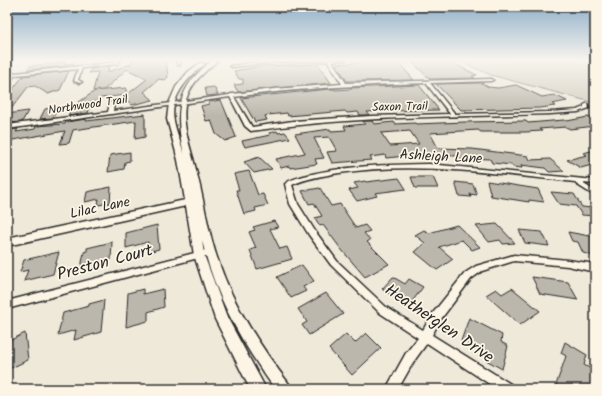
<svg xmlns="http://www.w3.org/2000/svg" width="602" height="396" font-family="Kalam,sans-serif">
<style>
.green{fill:#d2cdc0;stroke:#7e7c76}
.building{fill:#bcb7ac;stroke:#2b2b2b;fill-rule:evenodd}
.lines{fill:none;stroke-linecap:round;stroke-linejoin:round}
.minor-casing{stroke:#2b2b2b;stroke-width:3}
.tertiary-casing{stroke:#2b2b2b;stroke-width:3}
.minor{fill:#fcf5e5;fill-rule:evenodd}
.tertiary{fill:#fcf5e5;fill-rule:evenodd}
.labels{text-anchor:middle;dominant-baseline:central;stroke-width:3.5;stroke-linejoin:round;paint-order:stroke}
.far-street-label{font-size:12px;fill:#2b2b2b;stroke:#fcf5e5}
.street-label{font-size:14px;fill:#2b2b2b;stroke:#fcf5e5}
.near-street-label{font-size:17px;fill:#2b2b2b;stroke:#fcf5e5}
</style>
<rect width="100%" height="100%" fill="#efe9da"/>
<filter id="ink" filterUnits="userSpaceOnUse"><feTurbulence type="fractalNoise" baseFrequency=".025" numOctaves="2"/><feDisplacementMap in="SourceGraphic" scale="8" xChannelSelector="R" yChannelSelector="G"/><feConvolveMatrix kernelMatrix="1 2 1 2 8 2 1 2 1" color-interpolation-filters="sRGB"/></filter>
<g filter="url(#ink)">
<polygon class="green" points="452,60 595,60 595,103 491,75 466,64"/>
<g class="building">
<polygon points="132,60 166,60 168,77 165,80 159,79 144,92 153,100 132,105 124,97 147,79 127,69 104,90 93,91 98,72 89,73 91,69 109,66 108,72 131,64"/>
<polygon points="396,60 414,80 347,81 336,64"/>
<polygon points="428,60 450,62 477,75 472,76 475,78 430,79 412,62"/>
<polygon points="65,62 64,64 74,63 72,65 27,70 30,66"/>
<polygon points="318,64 331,83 238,92 234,85 243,84 243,79 239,79 234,71 263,66"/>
<polygon points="69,71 60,90 48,94 35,86 28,87 7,114 28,111 22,122 7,123 7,97 23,76"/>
<polygon points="482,83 488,87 498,88 516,85 542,97 554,95 567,101 552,104 555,106 540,108 461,110 436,84"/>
<polygon points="419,85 439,110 383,111 367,112 369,115 360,115 358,112 347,113 345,111 288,116 287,113 268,115 265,116 267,120 255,122 241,98 330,89 334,89 335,90 352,89 351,88"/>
<polygon points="214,87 218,95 207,96 205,88"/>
<polygon points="126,88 126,95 101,98 95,102 92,102 88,113 68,116 72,107 95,91"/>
<polygon points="221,100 236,137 225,141 216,134 211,120 206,121 201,106 209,104 209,102"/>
<polygon points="58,107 53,118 40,119 45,109"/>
<polygon points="145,114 145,137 135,139 136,121 73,130 69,143 60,144 65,131 7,141 7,130 18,129 16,132 35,129 36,126 65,124 66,122 86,119 86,121"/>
<path d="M588,117L595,120V126L570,129L566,127L539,129L542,131L525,132H481L478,130L430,133L438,148L472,149L528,156L530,160L550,159L564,171L549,172L545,168L521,165L522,168L513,167L512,165L492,163L490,159L468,158L469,160L460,159L458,156L425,155L426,157L407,158L406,156L386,158L385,155L370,157L372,160L332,163L327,152L337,151L329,137L314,138L324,158L315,159L317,164L290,168L289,166L281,168L276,159L305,153L295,134L330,129L331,131L346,130L344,126L365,124L363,121H372L374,124L394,122L395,124L415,123L416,124L465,122L526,121L528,123L564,120L567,121ZM410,131L419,144L390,146L381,133Z"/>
<polygon points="277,131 278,133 285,132 290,138 245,147 242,141 270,135 269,133"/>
<polygon points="595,150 595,164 581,168 567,160 587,155 583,153"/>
<polygon points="130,152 130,161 125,162 124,169 108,172 110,155"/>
<polygon points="259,157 272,169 254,173 244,162"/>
<polygon points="249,171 258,195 263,194 268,205 255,208 256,211 244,214 236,190 239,190 234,174"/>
<polygon points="411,177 433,177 438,188 415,188"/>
<polygon points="399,178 406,189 375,193 377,196 357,201 349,190 358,188 354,183 365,181 366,182"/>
<polygon points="487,181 538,189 544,202 529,200 529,202 491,196"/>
<polygon points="455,182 473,184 477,195 470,194 471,197 459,196"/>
<polygon points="111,187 110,203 98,205 99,199 85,202 87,192"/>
<polygon points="320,188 331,206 340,204 356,228 365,225 370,231 364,233 370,240 367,242 389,264 365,277 341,249 323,225 320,226 315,218 322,216 314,203 309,204 302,191"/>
<polygon points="551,192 574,194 582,207 592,208 595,212 595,216 582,215 576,206 559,204"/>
<polygon points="274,221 278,227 270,229 280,249 287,247 292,259 257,269 250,250 256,248 249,232 255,230 253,227"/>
<polygon points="497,224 515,243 503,244 500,240 489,242 476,226"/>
<polygon points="157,225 159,249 148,252 148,242 126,248 126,233"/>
<polygon points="457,225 480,247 472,250 462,240 439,247 453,259 437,270 415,252 425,243 415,235 424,230 429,233"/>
<polygon points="519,230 542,232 549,246 525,243"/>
<polygon points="568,232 595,237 595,256 583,253 578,242 572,241"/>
<polygon points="112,242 111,260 81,268 84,252 87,251 87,248"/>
<polygon points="59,252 53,274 24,281 28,270 20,272 24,260"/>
<polygon points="302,265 314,281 303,287 306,291 291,298 277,277"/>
<polygon points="393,277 405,284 409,279 423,287 408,307 382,289"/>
<polygon points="532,277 568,282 578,300 540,294"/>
<polygon points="512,288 540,311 520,325 486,295 496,289 502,294"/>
<polygon points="143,289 143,294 163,289 164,307 148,312 148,321 126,327 128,293"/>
<polygon points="326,293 343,314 309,335 302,325 307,322 298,309"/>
<polygon points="104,300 101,332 74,340 76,330 58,335 63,313 89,306 89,304"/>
<polygon points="469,318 502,335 501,342 508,346 502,369 486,360 487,355 461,341"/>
<polygon points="25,333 28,360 7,370 7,342"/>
<polygon points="366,333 381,348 352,375 329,349 346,334 355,343"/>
<polygon points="565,342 587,355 584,365 595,371 595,389 563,389 556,385 566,356 561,353"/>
</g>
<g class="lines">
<g class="minor-casing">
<g id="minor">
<polygon points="117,60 121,60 117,64 82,68 78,80 82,82 80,83 74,81 78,69 16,75 7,83 7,80 15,73 110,63 116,62"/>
<polygon points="176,60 180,60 180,65 178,65"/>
<path d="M273,60H346L332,61L346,83L492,79L493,80L491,81L430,83L455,114L550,112L577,110L584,107V105L586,104H588L589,108L578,112L550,114C450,117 350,116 251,131L245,126L230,97L7,129V125L108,112L110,103L112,102L114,103L113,111L229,95L231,94H233L274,89L342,84L328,61L275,62L232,67L230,66ZM426,83L450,114L371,116L293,121L252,127L234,97C298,88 362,85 426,83Z"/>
<path d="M429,164L595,180V184L582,183L595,191V196L576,184L575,182C497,174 417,161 339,173C322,176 307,178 292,185L298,204L315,231L337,261L386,307L423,330L433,313L465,273L476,266L514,255L568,260L595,264V272L568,266L514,261L482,271L471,279L441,319L432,335L512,385L514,389H497L427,343L414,361L398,389H386L406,353L418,338L380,313L331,265L309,235L290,204L285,184C290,179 298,178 304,176C345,165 387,165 429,164Z"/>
<polygon points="210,249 213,250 214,252 213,254 7,309 7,301"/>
</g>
</g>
<g class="tertiary-casing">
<path id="tertiary" d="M213,60H218C205,72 191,82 186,100C180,125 192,150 197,174C205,204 208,234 219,263C234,307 261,347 289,384L292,389H275C242,344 214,294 202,240L204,255L227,317L266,389H250L215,319L194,255L186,206L7,246V238L185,200L178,160L167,119L169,103L176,87L188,72L200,63H204V65C188,77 169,98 174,121C176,132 181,143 184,154C174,112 177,87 213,60Z"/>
</g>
<use href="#minor" class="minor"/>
<use href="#tertiary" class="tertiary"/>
</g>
</g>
<linearGradient id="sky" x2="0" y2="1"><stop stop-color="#8dadc8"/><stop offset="0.52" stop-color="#f8f5ee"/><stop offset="1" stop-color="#f8f5ee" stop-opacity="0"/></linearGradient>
<rect width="602" height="116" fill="url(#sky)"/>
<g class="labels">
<g class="far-street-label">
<text transform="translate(88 105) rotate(-8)">Northwood Trail</text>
<text transform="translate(400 107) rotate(-1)">Saxon Trail</text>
</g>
<g class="street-label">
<text transform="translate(441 157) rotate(3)">Ashleigh Lane</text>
<text transform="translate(100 208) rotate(-12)">Lilac Lane</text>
</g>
<g class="near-street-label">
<text transform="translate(105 263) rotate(-15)">Preston Court</text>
<text transform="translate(439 324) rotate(34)">Heatherglen Drive</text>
</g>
</g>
<rect width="602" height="396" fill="none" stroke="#fcf5e5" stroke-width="24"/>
<rect x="12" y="12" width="578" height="372" fill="none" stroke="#2b2b2b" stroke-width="1.5" filter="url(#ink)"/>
</svg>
